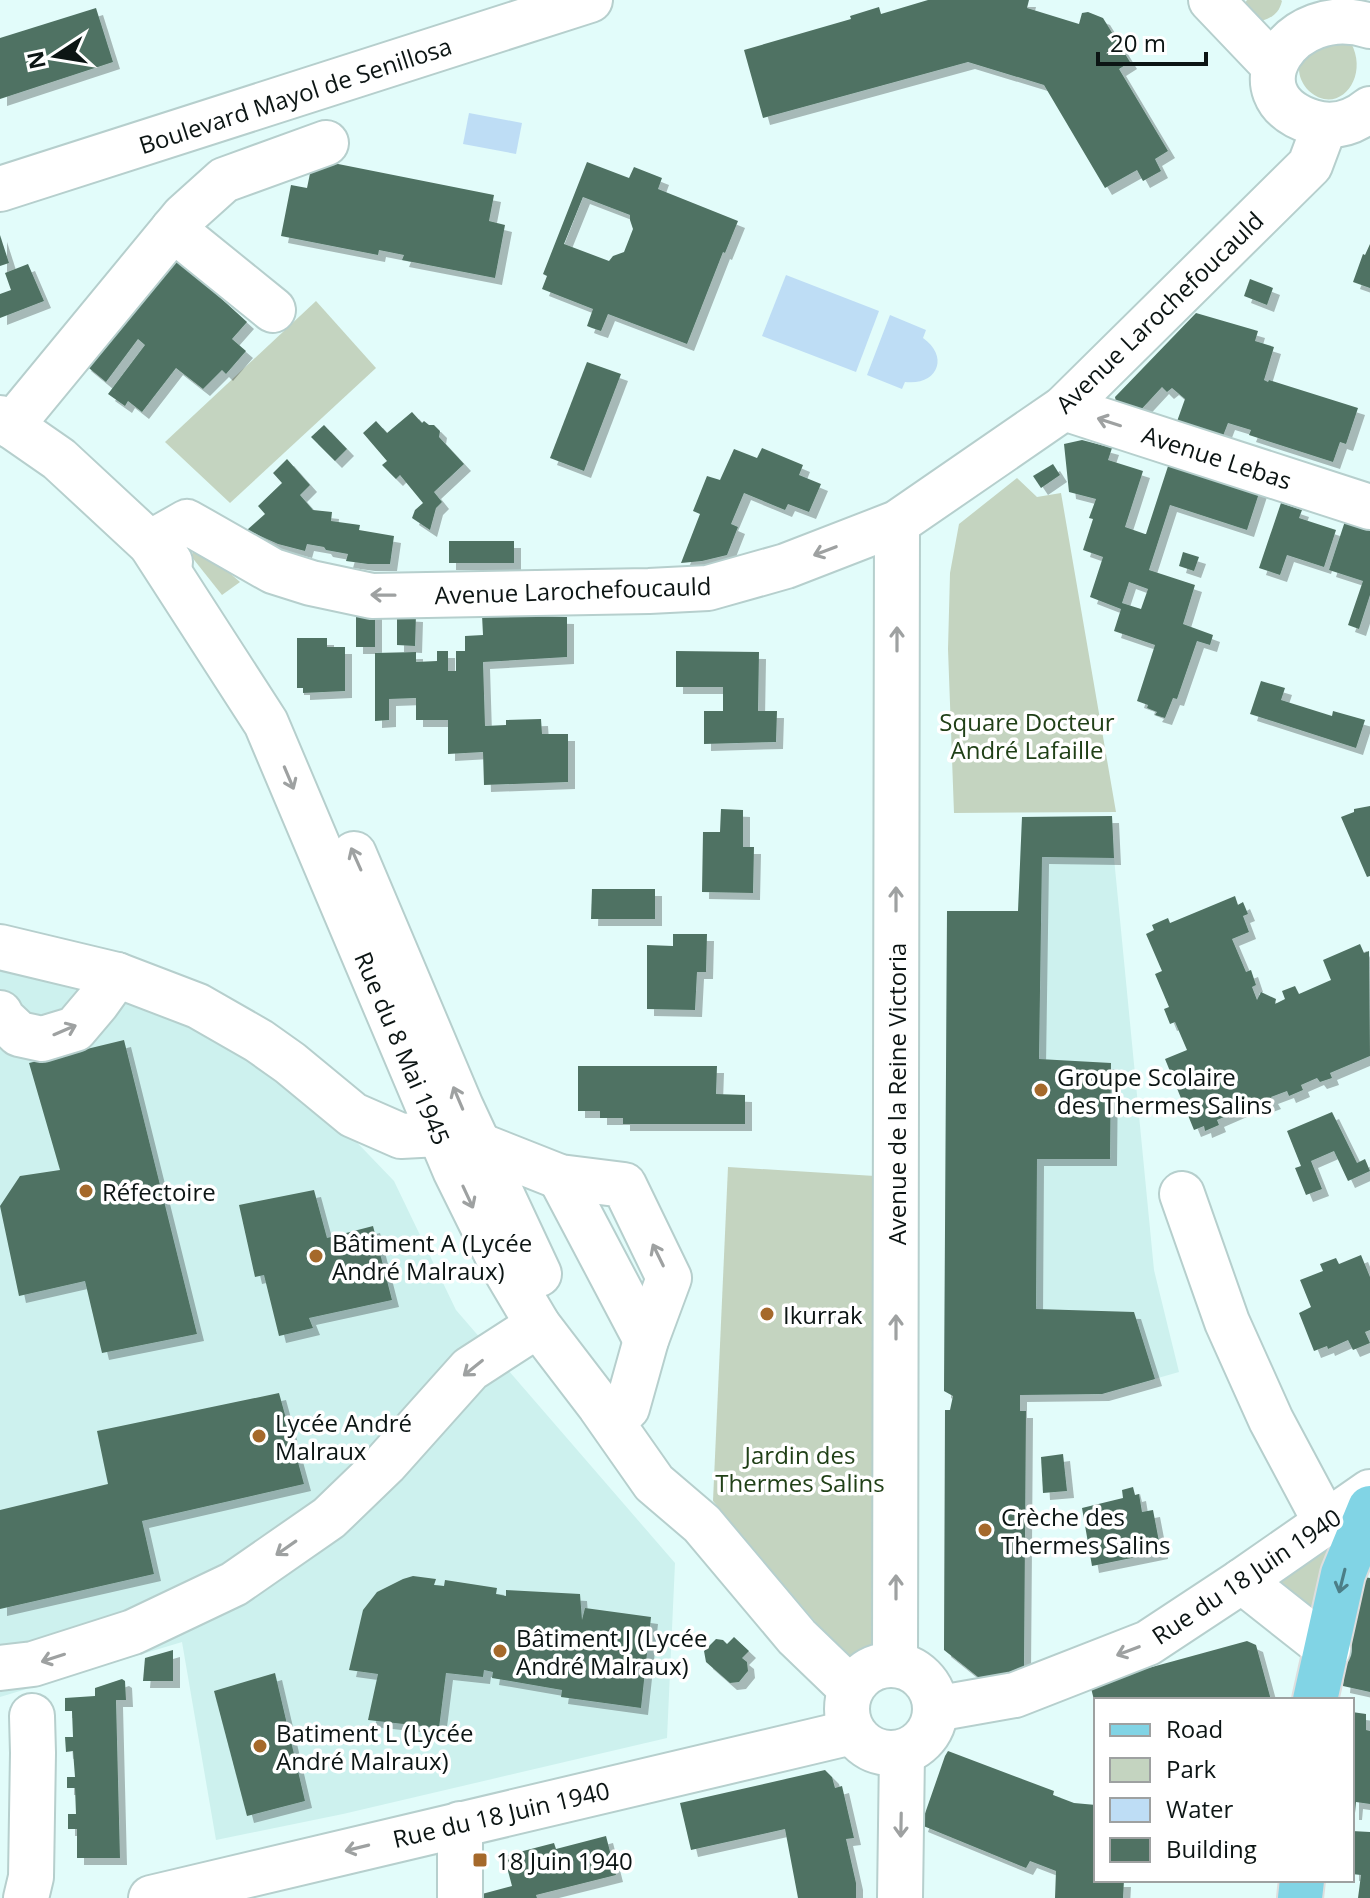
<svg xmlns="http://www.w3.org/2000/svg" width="1370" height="1898" font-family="'Open Sans',sans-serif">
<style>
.built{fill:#cdf1ee}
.green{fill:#c4d4c0}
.water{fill:#beddf5}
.building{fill:#507263;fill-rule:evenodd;filter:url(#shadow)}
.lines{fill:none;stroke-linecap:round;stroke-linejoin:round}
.minor-casing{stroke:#b6cfcd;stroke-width:48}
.major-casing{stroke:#dddede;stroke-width:48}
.minor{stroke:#fff;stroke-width:44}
.major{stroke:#81d4e5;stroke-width:44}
.oneway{stroke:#9ea1a1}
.oneway2{stroke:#4c7e87}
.poi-dot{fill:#a5692b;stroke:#fff;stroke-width:3}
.labels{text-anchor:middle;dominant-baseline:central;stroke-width:7;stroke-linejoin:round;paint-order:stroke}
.street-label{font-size:24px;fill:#0c1514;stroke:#fff}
.park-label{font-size:24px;fill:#204017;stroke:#fff}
.poi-label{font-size:24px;fill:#0c1514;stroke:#fff;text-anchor:start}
</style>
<defs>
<filter id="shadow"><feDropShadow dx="7" dy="7" stdDeviation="0" flood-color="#0004"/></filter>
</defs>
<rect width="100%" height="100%" fill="#e2fcfa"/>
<g class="built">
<polygon points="1112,816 1114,858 1154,1270 1179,1372 1102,1394 953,1396 944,1391 947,911 1018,911 1022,817"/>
<polygon points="0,966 180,1014 295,1078 394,1181 456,1310 675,1563 667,1738 343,1814 216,1840 182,1642 0,1697"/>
</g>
<g class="green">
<path d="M1247,0H1281L1282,1C1279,13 1273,17 1262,21L1243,6Z"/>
<path d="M1313,41L1351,43C1370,78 1338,117 1309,91C1303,85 1299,77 1299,69C1300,60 1309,49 1313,41Z"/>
<polygon points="316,301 376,368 230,503 165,442"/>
<polygon points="1017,478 1037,497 1061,493 1116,812 954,813 948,649 950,573 959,524"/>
<polygon points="195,548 203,550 240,582 222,595 191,556"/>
<polygon points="728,1167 891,1177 883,1656 845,1657 713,1501"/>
<polygon points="1337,1536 1315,1622 1285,1604 1278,1580"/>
</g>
<g class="water">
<polygon points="469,113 522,123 516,154 463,144"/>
<polygon points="786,275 879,311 856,372 762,336"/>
<path d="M890,315L926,330L923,338C950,357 937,386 905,382L902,389L867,375Z"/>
</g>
<g class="building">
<polygon points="928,0 1029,0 1027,8 1079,24 1082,13 1088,12 1103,18 1130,62 1119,69 1168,151 1155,159 1161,171 1143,181 1137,170 1105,188 1044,85 968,62 763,118 744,50 851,19 850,16 879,7 881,14"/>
<polygon points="96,8 113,62 0,99 0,38"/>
<polygon points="313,159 494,195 489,221 505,225 495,278 402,260 404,255 379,250 378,255 281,236 291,185 307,188"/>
<path d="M587,162L629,178L634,167L662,178L658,189L738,221L725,253L723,252L687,344L608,314L601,331L592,328L587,326L593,309L542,289L547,276L543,274ZM583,197L630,215V220L633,229L624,252L613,256L609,261L564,244Z"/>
<polygon points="0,235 9,263 0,266"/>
<polygon points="1370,244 1370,288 1353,282 1363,254 1365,255"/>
<polygon points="170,252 247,322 232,339 246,351 226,374 222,370 203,389 176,368 142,412 128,401 125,406 108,394 145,345 138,339 106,382 84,364"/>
<polygon points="28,264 44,301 0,318 0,294 11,290 5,273"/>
<polygon points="1250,279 1273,288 1267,305 1244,296"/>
<polygon points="1196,313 1258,331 1255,341 1274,347 1264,380 1268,382 1269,380 1358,408 1346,444 1340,442 1333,462 1249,435 1251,430 1228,423 1221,441 1175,427 1185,399 1172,388 1167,392 1162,387 1137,414 1117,407 1115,397"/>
<polygon points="587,362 621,374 584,471 550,458"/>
<polygon points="412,412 422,423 424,421 429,425 434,425 440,431 439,437 464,464 434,492 442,502 436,508 430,530 412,518 415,510 423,503 400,475 396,479 382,465 387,461 363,433 376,421 387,433"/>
<polygon points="324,425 347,449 335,461 311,437"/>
<path d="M1082,440L1112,448L1108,460L1143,471L1125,527L1145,534H1146L1171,457L1261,487L1247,530L1170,505L1149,570L1195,585L1183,624L1213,635L1210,645L1197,641L1177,699L1173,698L1165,718L1155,715L1157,712L1147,708L1148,705L1137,701L1155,645L1114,631L1121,609L1090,597L1103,557L1083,550L1093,519L1089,518L1096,499L1069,492L1064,444ZM1129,582L1148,589L1141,609L1122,603Z"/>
<polygon points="762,448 803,465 799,475 821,484 809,512 788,504 785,510 744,493 731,524 738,527 727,555 702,561 681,563 700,514 693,511 707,476 720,480 734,449 757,458"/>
<polygon points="287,459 310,485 300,495 313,510 332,512 331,521 360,525 359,530 394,536 390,564 368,564 346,561 348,554 326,550 324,547 307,544 305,551 278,544 247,530 265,514 258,506 282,483 273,473"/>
<polygon points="1053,464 1060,475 1041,488 1033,476"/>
<polygon points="1281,503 1302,510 1299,518 1336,530 1324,567 1287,555 1280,575 1259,568"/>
<polygon points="1347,515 1370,522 1370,595 1359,629 1348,625 1363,581 1329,570"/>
<rect x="449" y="541" width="65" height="22"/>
<polygon points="1183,552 1199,557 1194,571 1179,566"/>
<polygon points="356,609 375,612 375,647 356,647"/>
<polygon points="397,614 416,615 415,646 397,645"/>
<polygon points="482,615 567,617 567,657 483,662 485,726 506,725 506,720 541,719 542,734 568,734 568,782 484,785 483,752 448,754 448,720 416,720 416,698 389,699 389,720 375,721 375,653 416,652 416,662 437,661 437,651 448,651 448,671 456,671 456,651 465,651 465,636 483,635"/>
<polygon points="297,638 327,638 327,647 345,647 345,691 303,693 303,688 297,688"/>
<polygon points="676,651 759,652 758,711 777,711 776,742 704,744 704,711 723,711 723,687 676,687"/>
<polygon points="1261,681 1285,688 1281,700 1332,716 1333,711 1365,720 1356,748 1250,714"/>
<polygon points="1370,806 1370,876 1367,877 1341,817 1354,812 1354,809"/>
<polygon points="721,809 743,810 743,847 754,847 753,893 702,892 703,832 720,832"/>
<polygon points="1112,816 1114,858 1042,857 1039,1059 1111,1063 1110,1159 1037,1159 1036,1309 1134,1312 1155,1379 1102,1394 1020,1395 1020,1411 1026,1411 1024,1667 983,1681 944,1650 945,1410 950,1410 953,1396 944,1391 947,911 1018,911 1022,817"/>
<polygon points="592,889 655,889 655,919 591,919"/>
<polygon points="1235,896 1238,905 1243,902 1248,914 1243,916 1249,932 1232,939 1246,972 1251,970 1256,985 1252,987 1257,1000 1261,992 1276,999 1275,1004 1285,999 1282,991 1295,986 1299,994 1331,980 1323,960 1360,944 1364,953 1369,951 1370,1056 1330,1073 1332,1078 1320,1082 1317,1078 1301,1085 1303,1090 1289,1096 1287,1091 1271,1097 1274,1102 1258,1108 1256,1103 1217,1120 1219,1125 1205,1131 1204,1126 1194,1130 1165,1059 1187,1050 1175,1022 1170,1024 1164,1009 1169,1007 1155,974 1162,971 1146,934 1154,930 1152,925 1168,918 1170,923"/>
<polygon points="673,934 707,934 706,972 697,972 695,1010 647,1009 647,945 673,946"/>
<polygon points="124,1040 197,1334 102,1353 85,1281 19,1296 0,1206 20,1176 60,1170 29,1063"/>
<polygon points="578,1066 717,1066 716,1094 745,1095 745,1124 623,1124 623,1118 600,1118 600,1111 578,1111"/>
<polygon points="1332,1112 1357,1163 1365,1159 1370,1171 1348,1181 1334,1151 1311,1161 1322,1189 1306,1195 1295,1168 1301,1166 1287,1131"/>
<polygon points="314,1190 327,1238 373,1226 392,1300 309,1318 313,1328 279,1336 264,1275 255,1277 239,1205"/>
<polygon points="1361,1255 1370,1277 1370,1330 1365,1332 1370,1343 1353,1350 1348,1340 1328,1349 1327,1346 1314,1351 1299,1313 1311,1307 1300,1280 1323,1271 1320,1264 1336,1258 1339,1264"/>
<polygon points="279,1393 304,1484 142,1521 154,1574 0,1609 0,1510 108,1484 97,1431"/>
<polygon points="1063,1454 1067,1491 1043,1493 1041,1457"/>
<polygon points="1133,1487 1135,1495 1139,1494 1142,1512 1153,1510 1161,1552 1092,1566 1082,1508 1123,1498 1122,1490"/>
<polygon points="413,1576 436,1579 434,1585 444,1586 445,1580 497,1588 496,1594 506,1596 506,1590 580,1594 582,1620 585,1608 651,1617 641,1708 561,1697 562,1690 492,1678 493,1672 484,1670 483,1677 446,1673 439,1728 368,1720 378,1674 349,1670 363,1610 377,1592 403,1579"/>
<polygon points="1364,1577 1370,1578 1370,1692 1343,1686 1346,1653"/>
<polygon points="734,1637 749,1651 742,1658 747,1662 748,1671 739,1682 730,1683 706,1662 704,1651 716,1639 723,1640 727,1644"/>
<polygon points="1247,1641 1256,1645 1271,1700 1094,1700 1090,1684"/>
<polygon points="173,1650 173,1681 143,1681 145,1658"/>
<polygon points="275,1673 305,1801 247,1816 214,1691"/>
<polygon points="122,1679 125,1681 126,1700 116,1700 120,1858 77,1858 77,1829 68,1829 68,1814 76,1814 75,1788 67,1788 67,1777 75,1777 73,1751 66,1752 65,1737 73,1737 72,1711 65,1711 65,1698 95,1696 95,1688"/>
<polygon points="1352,1712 1366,1714 1366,1730 1370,1731 1370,1804 1356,1802 1355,1813 1352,1813"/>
<polygon points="948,1751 1054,1791 1053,1795 1074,1803 1096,1805 1096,1880 1124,1880 1123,1898 1055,1898 1056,1871 1030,1861 1026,1868 921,1825 945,1756"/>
<polygon points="825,1770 832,1777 835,1788 842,1786 854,1838 846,1839 856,1883 856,1898 798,1898 785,1829 691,1850 680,1803"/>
<polygon points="1352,1831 1370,1832 1370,1898 1358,1898 1361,1875 1352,1874"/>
<polygon points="606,1836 616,1875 536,1895 537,1898 483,1898 482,1894 512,1886 504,1856 554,1843 556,1849"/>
</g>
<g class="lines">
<g class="minor-casing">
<g id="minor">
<polyline points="1211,0 1272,64"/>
<path d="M1370,26C1290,0 1230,96 1312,122C1334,129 1353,123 1370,109"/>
<polyline points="0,189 590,0"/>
<polyline points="173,229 273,310"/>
<polyline points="1064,408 1370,507"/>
<polyline points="0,418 59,459 170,562"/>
<polyline points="11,426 184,216 224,180 326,143"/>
<polyline points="150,543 187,522 273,571 311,583 372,596 649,591 708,588 786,566 897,523 1064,408 1310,165 1325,125"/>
<polyline points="150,543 266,723 455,1170 499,1259 538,1325 600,1406 654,1483 702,1524 797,1637 851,1689"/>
<polyline points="354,854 461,1107 539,1274"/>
<polyline points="0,947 117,975 198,1006 259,1041 290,1063 353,1115 401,1136 439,1134"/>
<polyline points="0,1013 2,1018 19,1034 42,1039 75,1029 97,1003 117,975"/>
<polyline points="479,1145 560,1177 624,1185 669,1278 646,1340 627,1408"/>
<polyline points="560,1177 646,1340"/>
<polyline points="1182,1194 1227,1322 1271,1420 1326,1523"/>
<polyline points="1242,1581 1328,1649"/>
<circle cx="891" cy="1709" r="44"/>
<polyline points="895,1665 897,523"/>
<polyline points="0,1668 33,1664 133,1632 234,1584 329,1518 385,1464 470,1369 538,1325"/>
<polyline points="935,1709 1015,1695 1148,1643 1242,1581 1370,1492"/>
<polyline points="26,1898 31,1877 33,1753 32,1716"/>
<polyline points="151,1898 852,1732"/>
<polyline points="460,1898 460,1824"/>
<polyline points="900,1898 902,1753"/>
</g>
</g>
<g class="major-casing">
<g id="major">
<polyline points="1315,1700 1343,1574 1370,1508"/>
<polyline points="1300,1898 1302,1880"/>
</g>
</g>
<use href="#minor" class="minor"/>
<use href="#major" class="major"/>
</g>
<defs><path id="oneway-shaft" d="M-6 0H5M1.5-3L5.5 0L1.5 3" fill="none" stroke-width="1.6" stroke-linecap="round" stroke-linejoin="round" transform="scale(2)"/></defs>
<g class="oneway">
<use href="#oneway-shaft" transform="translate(1109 422) rotate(-162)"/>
<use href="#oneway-shaft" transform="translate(825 551) rotate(159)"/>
<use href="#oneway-shaft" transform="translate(383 595) rotate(-179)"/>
<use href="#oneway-shaft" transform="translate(897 639) rotate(-90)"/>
<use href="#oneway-shaft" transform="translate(289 778) rotate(67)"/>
<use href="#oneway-shaft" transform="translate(356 859) rotate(-114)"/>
<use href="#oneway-shaft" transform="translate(896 899) rotate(-90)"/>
<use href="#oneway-shaft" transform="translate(65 1030) rotate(-23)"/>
<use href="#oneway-shaft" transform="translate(458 1098) rotate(-113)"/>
<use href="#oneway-shaft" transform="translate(468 1197) rotate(65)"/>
<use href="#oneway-shaft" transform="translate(658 1255) rotate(-116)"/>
<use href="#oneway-shaft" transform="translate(896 1327) rotate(-90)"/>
<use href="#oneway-shaft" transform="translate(473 1368) rotate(141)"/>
<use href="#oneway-shaft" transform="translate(286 1548) rotate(145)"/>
<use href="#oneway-shaft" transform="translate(896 1587) rotate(-90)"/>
<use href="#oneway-shaft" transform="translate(1128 1651) rotate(159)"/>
<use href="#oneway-shaft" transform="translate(53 1658) rotate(162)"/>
<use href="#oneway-shaft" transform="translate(901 1825) rotate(91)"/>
<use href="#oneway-shaft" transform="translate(357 1848) rotate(166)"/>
</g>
<use class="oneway2" href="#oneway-shaft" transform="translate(1342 1581) rotate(104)"/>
<g class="poi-dot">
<circle cx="1041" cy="1090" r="8"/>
<circle cx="86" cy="1191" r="8"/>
<circle cx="316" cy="1256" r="8"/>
<circle cx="767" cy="1314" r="8"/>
<circle cx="259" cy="1436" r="8"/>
<circle cx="985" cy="1530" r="8"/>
<circle cx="500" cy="1651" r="8"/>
<circle cx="260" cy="1746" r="8"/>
<rect x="472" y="1852" width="16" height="16" rx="4"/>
</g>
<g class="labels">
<g class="street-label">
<text transform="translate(295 95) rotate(-18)">Boulevard Mayol de Senillosa</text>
<text transform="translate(1159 312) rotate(-44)">Avenue Larochefoucauld</text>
<text transform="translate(1217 457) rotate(18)">Avenue Lebas</text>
<text transform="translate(573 590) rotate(-2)">Avenue Larochefoucauld</text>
<text transform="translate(403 1048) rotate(67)">Rue du 8 Mai 1945</text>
<text transform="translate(896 1094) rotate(-90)">Avenue de la Reine Victoria</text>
<text transform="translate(1246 1576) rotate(-34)">Rue du 18 Juin 1940</text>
<text transform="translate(501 1814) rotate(-13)">Rue du 18 Juin 1940</text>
</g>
<g class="park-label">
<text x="1027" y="721">Square Docteur<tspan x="1027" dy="28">André Lafaille</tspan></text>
<text x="800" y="1454">Jardin des<tspan x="800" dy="28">Thermes Salins</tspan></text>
</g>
<g class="poi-label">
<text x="1057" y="1076">Groupe Scolaire<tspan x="1057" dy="28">des Thermes Salins</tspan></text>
<text x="102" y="1191">Réfectoire</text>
<text x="332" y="1242">Bâtiment A (Lycée<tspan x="332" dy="28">André Malraux)</tspan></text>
<text x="783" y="1314">Ikurrak</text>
<text x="275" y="1422">Lycée André<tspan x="275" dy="28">Malraux</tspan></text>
<text x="1001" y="1516">Crèche des<tspan x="1001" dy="28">Thermes Salins</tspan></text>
<text x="516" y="1637">Bâtiment J (Lycée<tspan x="516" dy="28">André Malraux)</tspan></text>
<text x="276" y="1732">Batiment L (Lycée<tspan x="276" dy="28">André Malraux)</tspan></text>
<text x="496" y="1860">18 Juin 1940</text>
</g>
</g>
<rect x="1094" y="1698" width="260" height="184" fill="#ffffff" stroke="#9ea1a1" stroke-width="2"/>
<rect x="1110" y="1724" width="40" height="12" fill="#81d4e5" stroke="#9ea1a1" stroke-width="2"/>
<text x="1166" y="1738" font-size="24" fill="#0c1514">Road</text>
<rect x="1110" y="1758" width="40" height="24" fill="#c4d4c0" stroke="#9ea1a1" stroke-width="2"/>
<text x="1166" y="1778" font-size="24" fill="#0c1514">Park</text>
<rect x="1110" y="1798" width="40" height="24" fill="#beddf5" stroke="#9ea1a1" stroke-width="2"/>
<text x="1166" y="1818" font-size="24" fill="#0c1514">Water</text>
<rect x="1110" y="1838" width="40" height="24" fill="#507263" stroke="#9ea1a1" stroke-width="2"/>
<text x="1166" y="1858" font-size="24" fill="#0c1514">Building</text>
<g transform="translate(56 56) rotate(258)" stroke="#ffffff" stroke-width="6" paint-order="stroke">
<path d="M0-6L14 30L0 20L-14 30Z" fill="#0c1514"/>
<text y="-12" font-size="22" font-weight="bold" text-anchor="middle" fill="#0c1514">N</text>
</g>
<path d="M1098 52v12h108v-12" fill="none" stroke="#0c1514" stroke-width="4"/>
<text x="1110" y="52" font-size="24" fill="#0c1514" stroke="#ffffff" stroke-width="6" paint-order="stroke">20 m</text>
</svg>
